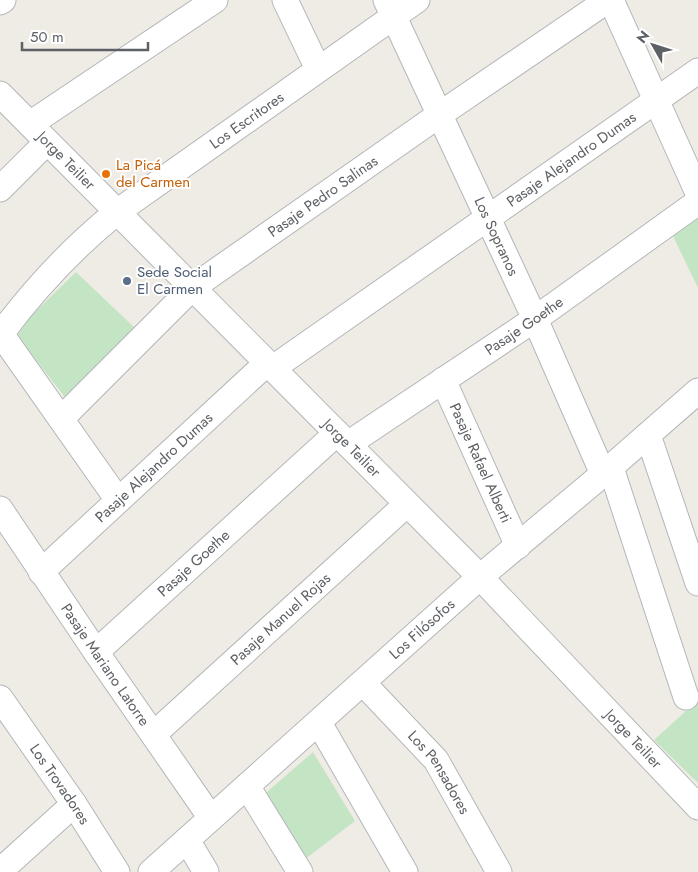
<svg xmlns="http://www.w3.org/2000/svg" width="698" height="872" font-family="Jost,sans-serif">
<style>
.green{fill:#c4e5c4}
.lines{fill:none;stroke-linecap:round;stroke-linejoin:round}
.minor-casing{stroke:#b3b6b9;stroke-width:27}
.minor{stroke:#fff;stroke-width:25}
.food-dot{fill:#e8710a;stroke:#fff;stroke-width:2}
.service-dot{fill:#5c6f8a;stroke:#fff;stroke-width:2}
.labels{text-anchor:middle;dominant-baseline:central;stroke-width:4;stroke-linejoin:round;paint-order:stroke}
.street-label{font-size:15px;fill:#5d6165;stroke:#fff}
.food-label{font-size:15px;fill:#c56008;stroke:#fff;text-anchor:start}
.service-label{font-size:15px;fill:#4e5e75;stroke:#fff;text-anchor:start}
</style>
<rect width="100%" height="100%" fill="#efece6"/>
<g class="green">
<polygon points="698,218 698,288 673,236"/>
<polygon points="76,272 138,331 68,401 17,336 31,316"/>
<polygon points="698,700 698,783 654,740"/>
<polygon points="313,752 355,821 300,863 260,798"/>
</g>
<g class="lines">
<g class="minor-casing">
<g id="minor">
<polyline points="285,0 318,69"/>
<path id="s1" d="M386,0L535,319L603,474"/>
<polyline points="611,0 698,193"/>
<polyline points="0,2 3,0"/>
<path id="s2" d="M0,94L480,577L698,807"/>
<polyline points="30,124 215,0"/>
<polyline points="0,189 47,142"/>
<polyline points="1,334 118,500"/>
<path id="s3" d="M0,335C35,288 71,249 117,212L417,0"/>
<path id="s4" d="M273,368L698,71"/>
<path id="s5" d="M443,380L518,546"/>
<path id="s6" d="M61,419L192,288L439,115L608,0"/>
<polyline points="648,435 698,583"/>
<path id="s7" d="M348,444L535,319L698,202"/>
<polyline points="611,468 686,697"/>
<path id="s8" d="M0,509L96,652L211,818"/>
<path id="s9" d="M41,572L267,363"/>
<path id="s10" d="M96,652L337,433"/>
<path id="s11" d="M363,683L436,760L499,872"/>
<path id="s12" d="M0,698L74,804L117,872"/>
<polyline points="319,723 405,872"/>
<path id="s13" d="M154,734L407,504"/>
<polyline points="247,786 300,872"/>
<polyline points="187,840 206,872"/>
<polyline points="0,871 74,804"/>
<path id="s14" d="M151,872L480,577L603,474L698,391"/>
</g>
</g>
<use href="#minor" class="minor"/>
</g>
<circle class="food-dot" cx="106" cy="174" r="5"/>
<circle class="service-dot" cx="127" cy="281" r="5"/>
<g class="labels">
<g class="street-label">
<text stroke="none"><textPath href="#s3" startOffset="329">Los Escritores</textPath></text>
<text stroke="none"><textPath href="#s4" startOffset="364">Pasaje Alejandro Dumas</textPath></text>
<text stroke="none"><textPath href="#s2" startOffset="94">Jorge Teilier</textPath></text>
<text stroke="none"><textPath href="#s6" startOffset="345">Pasaje Pedro Salinas</textPath></text>
<text stroke="none"><textPath href="#s1" startOffset="261">Los Sopranos</textPath></text>
<text stroke="none"><textPath href="#s7" startOffset="212">Pasaje Goethe</textPath></text>
<text stroke="none"><textPath href="#s2" startOffset="499">Jorge Teilier</textPath></text>
<text stroke="none"><textPath href="#s5" startOffset="91">Pasaje Rafael Alberti</textPath></text>
<text stroke="none"><textPath href="#s9" startOffset="154">Pasaje Alejandro Dumas</textPath></text>
<text stroke="none"><textPath href="#s10" startOffset="132">Pasaje Goethe</textPath></text>
<text stroke="none"><textPath href="#s13" startOffset="171">Pasaje Manuel Rojas</textPath></text>
<text stroke="none"><textPath href="#s14" startOffset="364">Los Filósofos</textPath></text>
<text stroke="none"><textPath href="#s8" startOffset="188">Pasaje Mariano Latorre</textPath></text>
<text stroke="none"><textPath href="#s2" startOffset="904">Jorge Teilier</textPath></text>
<text stroke="none"><textPath href="#s11" startOffset="118">Los Pensadores</textPath></text>
<text stroke="none"><textPath href="#s12" startOffset="105">Los Trovadores</textPath></text>
</g>
<g class="food-label">
<text x="116" y="165">La Picá<tspan x="116" dy="17">del Carmen</tspan></text>
</g>
<g class="service-label">
<text x="137" y="272">Sede Social<tspan x="137" dy="17">El Carmen</tspan></text>
</g>
</g>
<g transform="translate(653 45) rotate(309)" stroke="#ffffff" stroke-width="4" paint-order="stroke">
<path d="M0-4L9 19L0 12L-9 19Z" fill="#5d6165"/>
<text y="-8" font-size="14" font-weight="bold" text-anchor="middle" fill="#5d6165">N</text>
</g>
<path d="M22 42v8h126v-8" fill="none" stroke="#5d6165" stroke-width="2.5"/>
<text x="30" y="42" font-size="15" fill="#5d6165" stroke="#ffffff" stroke-width="4" paint-order="stroke">50 m</text>
</svg>
